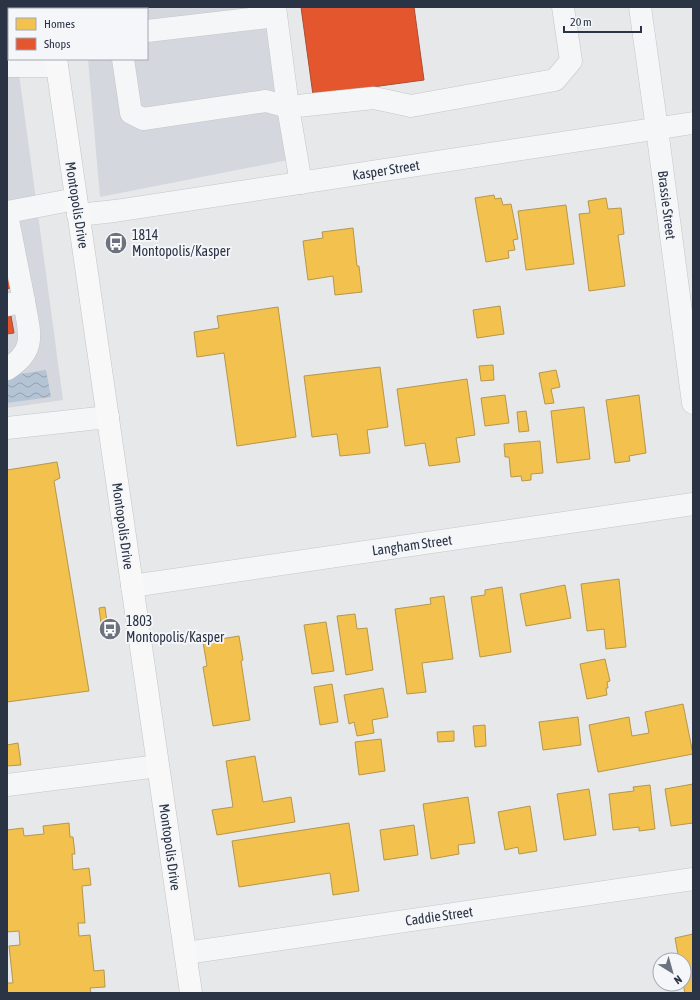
<svg xmlns="http://www.w3.org/2000/svg" width="700" height="1000" font-family="'Asap Condensed',sans-serif">
<style>
.built{fill:#d4d7dd}
.water{fill:url(#water-waves)}
.homes{fill:#f2c14e;stroke:#b6974b}
.shops{fill:#e4572e;stroke:#ac4c35}
.lines{fill:none;stroke-linecap:round;stroke-linejoin:round}
.minor-casing{stroke:#c4c6c8;stroke-width:23}
.major-casing{stroke:#c2c5c8;stroke-width:23}
.minor{stroke:#f5f6f7;stroke-width:22}
.major{stroke:#f8f8f8;stroke-width:22}
.labels{text-anchor:middle;dominant-baseline:central;stroke-width:4;stroke-linejoin:round;paint-order:stroke}
.street-label{font-size:14px;fill:#2b3445;stroke:#f4f6f9}
.poi-label{font-size:14px;fill:#2b3445;stroke:#f4f6f9;text-anchor:start}
</style>
<defs>
<pattern id="water-waves" width="16" height="10" patternUnits="userSpaceOnUse"><rect width="16" height="10" fill="#b4c4d5"/><path d="M0 5q4-4 8 0t8 0" fill="none" stroke="#93a0af"/></pattern>
</defs>
<rect width="100%" height="100%" fill="#e6e8ea"/>
<g class="built">
<polygon points="7,7 10,7 10,9 9,9 9,59 17,59 63,400 7,408"/>
<polygon points="83,7 272,7 303,157 100,197 88,59 147,59 147,9 83,9"/>
</g>
<polygon class="water" points="46,370 51,397 7,403 7,376"/>
<g class="homes">
<polygon points="494,195 495,199 501,198 503,205 511,204 518,239 513,240 515,250 508,251 509,258 486,262 475,198"/>
<polygon points="606,198 608,209 621,208 624,234 618,235 625,286 589,291 579,214 590,213 588,201"/>
<polygon points="566,205 574,264 526,270 518,211"/>
<polygon points="353,228 357,266 359,266 362,292 335,295 333,276 308,280 303,241 323,238 322,232"/>
<polygon points="500,306 504,334 477,338 473,310"/>
<polygon points="278,307 296,437 237,446 224,353 197,357 194,332 219,328 217,316"/>
<polygon points="493,365 494,380 481,381 479,366"/>
<polygon points="380,367 388,427 367,430 370,453 340,456 337,434 312,437 304,376"/>
<polygon points="556,370 560,387 551,389 554,403 545,404 539,373"/>
<polygon points="467,379 475,435 456,438 460,462 429,466 425,443 405,446 397,389"/>
<polygon points="505,395 509,423 485,426 481,398"/>
<polygon points="639,395 646,453 629,456 630,461 615,463 606,400"/>
<polygon points="584,407 590,459 557,463 551,411"/>
<polygon points="526,411 529,431 519,432 517,412"/>
<polygon points="540,441 543,473 531,474 531,480 522,481 521,476 511,477 509,457 505,457 504,444"/>
<polygon points="57,462 60,478 54,481 89,691 7,702 7,470"/>
<polygon points="619,579 626,647 606,649 604,629 587,631 581,584"/>
<polygon points="565,585 571,618 526,626 520,594"/>
<polygon points="502,587 511,652 480,657 471,597 485,595 485,590"/>
<polygon points="444,596 453,659 422,663 426,692 407,694 395,609 431,604 430,598"/>
<polygon points="105,607 107,622 101,623 99,608"/>
<polygon points="355,614 357,629 367,628 373,670 346,675 337,616"/>
<polygon points="326,622 334,671 312,674 304,625"/>
<polygon points="239,636 243,660 241,661 250,720 213,726 203,667 207,666 203,642"/>
<polygon points="605,659 610,681 607,682 608,688 606,688 607,695 587,699 580,664"/>
<polygon points="332,684 338,722 320,725 314,687"/>
<polygon points="383,688 388,717 372,720 374,733 357,736 354,722 349,724 344,695"/>
<polygon points="683,704 693,754 598,772 589,725 629,717 632,736 649,733 645,712"/>
<polygon points="578,717 581,745 543,750 539,722"/>
<polygon points="485,725 486,746 475,747 473,726"/>
<polygon points="454,731 454,741 438,742 437,732"/>
<polygon points="381,739 385,771 359,775 355,742"/>
<polygon points="18,743 21,765 7,766 7,745"/>
<polygon points="255,756 263,802 291,797 295,822 217,835 212,810 233,807 226,761"/>
<polygon points="693,784 693,823 671,826 665,789"/>
<polygon points="650,785 655,829 639,831 639,827 613,830 609,794 634,791 633,787"/>
<polygon points="589,789 596,835 564,840 557,794"/>
<polygon points="468,797 475,843 458,845 459,854 431,859 423,804"/>
<polygon points="530,806 537,851 519,854 518,847 505,850 498,812"/>
<polygon points="69,823 70,837 73,837 75,854 72,854 73,870 89,868 91,885 82,886 85,923 78,923 79,936 90,935 94,971 104,970 105,987 90,988 91,993 7,993 7,983 13,983 9,946 20,945 19,931 7,932 7,830 23,828 24,836 44,834 43,826"/>
<polygon points="349,823 359,891 333,895 330,873 239,887 232,841"/>
<polygon points="414,825 418,855 384,860 380,830"/>
<polygon points="693,934 693,993 685,993 683,984 684,960 679,960 675,938"/>
</g>
<g class="shops">
<polygon points="301,7 414,7 424,80 313,95"/>
<polygon points="7,273 8,273 10,288 7,289"/>
<polygon points="7,316 11,316 14,333 7,334"/>
</g>
<g class="lines">
<g class="minor-casing">
<g id="minor">
<polyline points="115,7 115,9"/>
<polyline points="640,7 657,129 693,403"/>
<polyline points="147,31 276,16"/>
<polyline points="123,59 131,113 143,119 266,101 288,107 275,7"/>
<polyline points="7,66 57,66"/>
<polyline points="301,183 288,107 374,98 411,106 555,80 571,61 563,7"/>
<polyline points="7,212 76,199"/>
<polyline points="7,215 24,301 7,305"/>
<polyline points="78,215 115,211 693,123"/>
<path d="M7,369C38,350 29,332 24,301"/>
<polyline points="7,428 108,417"/>
<polyline points="132,586 693,504"/>
<polyline points="7,785 158,766"/>
<polyline points="186,953 693,879"/>
</g>
</g>
<g class="major-casing">
<g id="major">
<polyline points="49,7 49,9"/>
<polyline points="56,59 191,993"/>
</g>
</g>
<use href="#minor" class="minor"/>
<use href="#major" class="major"/>
</g>
<defs>
<g id="bus-disc" transform="scale(1.15)"><circle r="9.5" fill="#6c737f" stroke="#f4f6f9"/><path d="M-5-6H5V4H4V6H2V4H-2V6H-4V4H-5ZM-3.5-4V0h7V-4ZM-3.5 1.2v1.5H-2V1.2ZM2 1.2v1.5H3.5V1.2Z" fill="#fff"/></g>
</defs>
<g fill-rule="evenodd">
<use href="#bus-disc" x="116" y="243"/>
<use href="#bus-disc" x="110" y="629"/>
</g>
<g class="labels">
<g class="street-label">
<text transform="translate(386 170) rotate(-9)">Kasper Street</text>
<text transform="translate(77 205) rotate(81)">Montopolis Drive</text>
<text transform="translate(667 205) rotate(83)">Brassie Street</text>
<text transform="translate(123 526) rotate(82)">Montopolis Drive</text>
<text transform="translate(412 545) rotate(-8)">Langham Street</text>
<text transform="translate(170 847) rotate(82)">Montopolis Drive</text>
<text transform="translate(439 916) rotate(-8)">Caddie Street</text>
</g>
<g class="poi-label">
<text x="132" y="235">1814<tspan x="132" dy="16">Montopolis/Kasper</tspan></text>
<text x="126" y="621">1803<tspan x="126" dy="16">Montopolis/Kasper</tspan></text>
</g>
</g>
<rect width="700" height="1000" fill="none" stroke="#2b3445" stroke-width="16"/>
<rect x="8" y="8" width="140" height="52" fill="#f4f6f9" stroke="#a4a8b1"/>
<rect x="16" y="18" width="20" height="12" fill="#f2c14e" stroke="#a4a8b1"/>
<text x="44" y="28" font-size="12" fill="#2b3445">Homes</text>
<rect x="16" y="38" width="20" height="12" fill="#e4572e" stroke="#a4a8b1"/>
<text x="44" y="48" font-size="12" fill="#2b3445">Shops</text>
<g transform="translate(672 972) rotate(143)"><circle r="19" fill="#f4f6f9" stroke="#a4a8b1"/>
<path d="M0-3L7 15L0 10L-7 15Z" fill="#6c737f"/>
<text y="-6" font-size="11" font-weight="bold" text-anchor="middle" fill="#2b3445">N</text>
</g>
<path d="M564 26v6h77v-6" fill="none" stroke="#2b3445" stroke-width="2"/>
<text x="570" y="26" font-size="12" fill="#2b3445" stroke="#f4f6f9" stroke-width="3" paint-order="stroke">20 m</text>
</svg>
